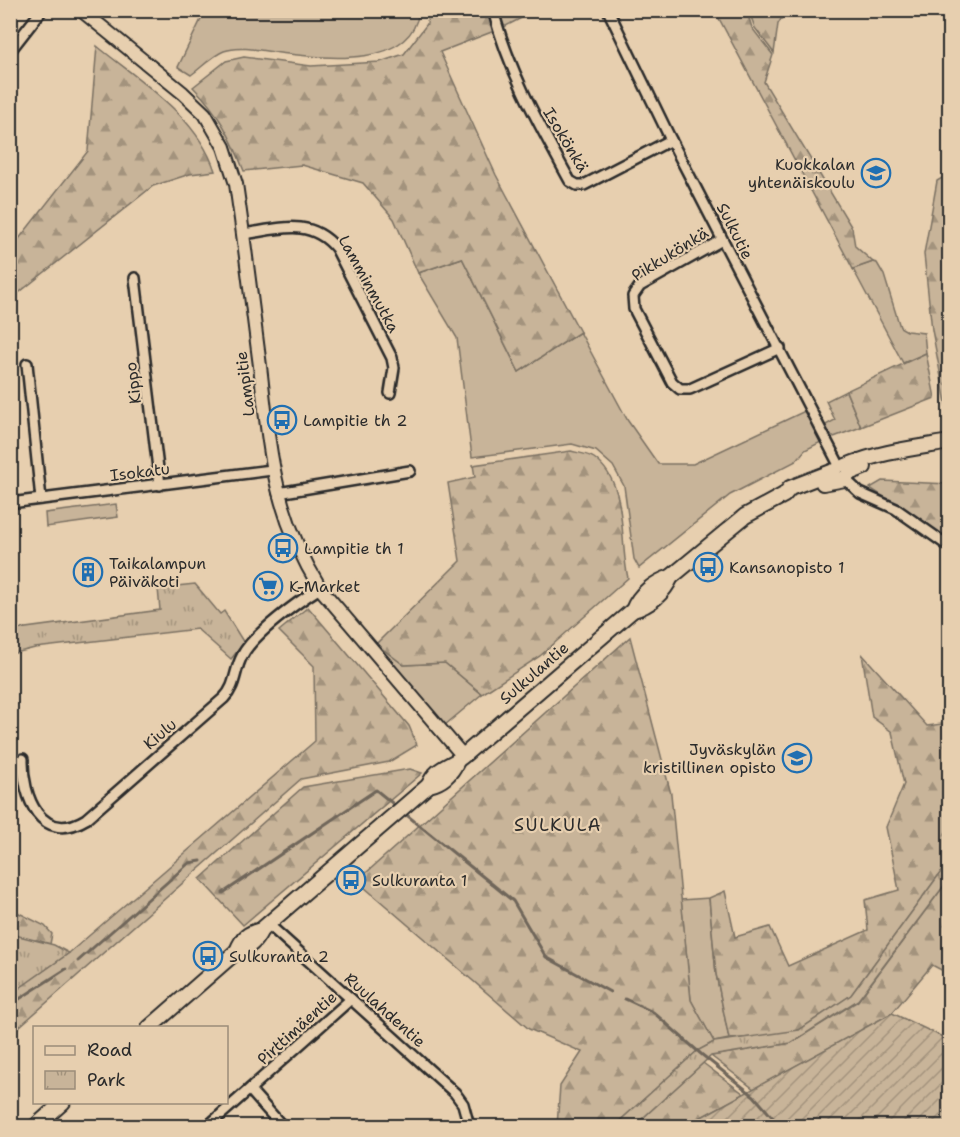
<svg xmlns="http://www.w3.org/2000/svg" width="960" height="1137" font-family="'Shantell Sans',sans-serif">
<style>
.grass{fill:#c8b499;stroke:#7a7062;stroke-width:1.5}
.forest{fill:url(#forest-firs);stroke:#7a7062;stroke-width:1.5}
.park{fill:url(#park-tufts);stroke:#7a7062;stroke-width:1.5}
.garden{fill:url(#garden-furrows);stroke:#7a7062;stroke-width:1.5}
.lines{fill:none;stroke-linecap:round;stroke-linejoin:round}
.stream{stroke:#6f665a;stroke-width:3}
.minor-casing{stroke:#2b2b2b;stroke-width:14}
.tertiary-casing{stroke:#2b2b2b;stroke-width:16}
.secondary-casing{stroke:#2b2b2b;stroke-width:18}
.minor{stroke:#e7cfaf;stroke-width:9}
.tertiary{stroke:#e7cfaf;stroke-width:12}
.secondary{stroke:#e7cfaf;stroke-width:14}
.labels{text-anchor:middle;dominant-baseline:central;stroke-width:4.5;stroke-linejoin:round;paint-order:stroke}
.street-label{font-size:16px;fill:#2b2b2b;stroke:#e7cfaf}
.poi-label{font-size:16px;fill:#2b2b2b;stroke:#e7cfaf;text-anchor:start}
.neighbourhood-label{font-size:18px;letter-spacing:1.5px;fill:#2b2b2b;stroke:#e7cfaf}
</style>
<defs>
<pattern id="forest-firs" width="22" height="20" patternUnits="userSpaceOnUse" patternTransform="scale(1.5)"><rect width="22" height="20" fill="#c8b499"/><path d="M5 1l3.5 6h-7zM16 11l3.5 6h-7z" fill="#a3937d"/></pattern>
<pattern id="park-tufts" width="24" height="20" patternUnits="userSpaceOnUse" patternTransform="scale(1.5)"><rect width="24" height="20" fill="#c8b499"/><path d="M3 7l-1-3M5 7V3M7 7l1-3M15 17l-1-3M17 17v-4M19 17l1-3" fill="none" stroke="#a3937d"/></pattern>
<pattern id="garden-furrows" width="10" height="10" patternUnits="userSpaceOnUse" patternTransform="scale(1.5)"><rect width="10" height="10" fill="#c8b499"/><path d="M-1 1l2-2M0 10L10 0M9 11l2-2" fill="none" stroke="#a3937d"/></pattern>
</defs>
<rect width="100%" height="100%" fill="#e7cfaf"/>
<filter id="ink" filterUnits="userSpaceOnUse"><feTurbulence type="fractalNoise" baseFrequency=".0167" numOctaves="2"/><feDisplacementMap in="SourceGraphic" scale="12" xChannelSelector="R" yChannelSelector="G"/><feConvolveMatrix kernelMatrix="1 2 1 2 8 2 1 2 1" color-interpolation-filters="sRGB"/></filter>
<g filter="url(#ink)">
<g class="grass">
<path d="M205,11V10L419,11C411,70 323,58 280,53C263,51 241,45 224,51C213,55 201,68 191,75L178,67Z"/>
<polygon points="462,258 519,372 580,332 628,421 658,464 693,464 807,410 821,442 805,450 796,461 730,495 639,568 634,559 624,486 613,466 596,451 572,444 472,457 457,338 418,273"/>
<polygon points="873,262 877,263 884,275 900,327 907,331 924,333 926,353 903,363 853,269"/>
<polygon points="846,391 861,427 831,438 824,426 835,420 826,401"/>
<polygon points="116,504 118,517 46,527 45,513"/>
<polygon points="376,644 404,665 445,663 482,694 445,725"/>
<polygon points="709,898 716,974 729,1039 714,1042 691,1000 681,900"/>
</g>
<g class="forest">
<path d="M428,11H535L502,28L440,52L496,175L580,332L519,372L462,258L418,273L394,219L363,183L302,165L244,171C231,137 219,113 193,87L226,61L244,57L311,66L380,62L404,54L427,24Z"/>
<polygon points="715,11 747,11 752,28 773,55 764,82 852,228 855,246 873,262 853,269"/>
<polygon points="749,11 786,11 778,24 774,53 755,28"/>
<path d="M97,46C141,82 197,116 215,171L190,174L153,186L11,299V249L88,151Z"/>
<polygon points="949,174 949,419 932,330 924,254 937,181"/>
<polygon points="926,353 935,398 861,427 846,391"/>
<path d="M571,451C578,453 588,454 594,458C629,483 619,541 628,578L540,656L482,694L445,663L404,665L376,644L460,561L448,483L475,477L473,465Z"/>
<polygon points="882,481 949,484 949,540 870,488"/>
<polygon points="308,607 409,726 417,745 389,762 301,779 11,1034 10,994 69,953 315,741 314,666 279,631"/>
<polygon points="630,637 671,794 691,1000 714,1042 697,1051 614,1126 557,1126 560,1086 582,1052 529,1029 357,881"/>
<polygon points="862,654 927,726 949,723 949,861 851,995 799,1030 782,1035 729,1039 716,974 709,898 725,891 735,937 770,927 788,966 868,930 865,900 899,890 886,827 904,784 892,732 872,717"/>
<polygon points="410,769 422,773 243,925 200,879 303,787"/>
<polygon points="949,879 949,974 932,965 892,1013 754,1089 711,1056 791,1043 858,1001"/>
<polygon points="11,909 45,926 52,934 50,944 37,940 11,943"/>
<polygon points="703,1063 744,1094 685,1126 634,1126"/>
</g>
<g class="park">
<polygon points="195,584 220,614 224,611 244,643 231,659 197,629 35,648 11,654 11,630 160,610 158,588"/>
<polygon points="949,861 949,879 858,1000 791,1043 711,1056 634,1126 614,1126 697,1051 714,1042 799,1030 851,995"/>
<polygon points="11,934 54,945 69,953 11,994"/>
</g>
<polygon class="garden" points="892,1013 949,1040 949,1126 685,1126"/>
<g class="lines">
<g class="stream">
<polyline points="403,812 513,901 546,957 610,992"/>
<polyline points="223,893 376,790 397,807"/>
<polyline points="78,961 189,863 201,861"/>
<polyline points="625,999 653,1012 701,1054 754,1096 780,1126"/>
<polyline points="10,1005 66,969"/>
</g>
<g class="minor-casing">
<g id="minor">
<path d="M493,10C509,72 540,126 570,181L577,185H584L671,140"/>
<polyline points="608,10 671,140 839,465"/>
<polyline points="10,51 42,10"/>
<polyline points="10,94 10,113"/>
<path d="M243,234C279,229 310,217 336,248L392,358L394,368L390,393"/>
<polyline points="722,240 640,286 633,296 634,309 672,382 680,389 690,389 780,348"/>
<polyline points="135,278 160,485"/>
<polyline points="27,364 41,499"/>
<polyline points="845,479 860,493 896,509 950,547"/>
<polyline points="278,493 410,471"/>
<polyline points="10,503 272,470"/>
<path d="M23,759C22,796 41,846 86,819L224,698C236,686 234,671 242,656C253,634 299,601 320,588"/>
<polyline points="268,924 455,1093 463,1104 469,1126"/>
<polyline points="250,1090 282,1126"/>
<polyline points="208,1126 351,999"/>
</g>
</g>
<g class="tertiary-casing">
<path id="tertiary" d="M81,10L183,93L205,114L224,147L236,184C245,245 252,305 260,366C270,453 273,511 320,588L463,756"/>
</g>
<g class="secondary-casing">
<g id="secondary">
<path d="M846,466C878,452 915,448 950,442"/>
<polyline points="823,483 845,479 849,473 864,467"/>
<path d="M633,610C649,606 664,593 671,577L745,516L784,495L790,488L834,471"/>
<path d="M429,785C436,767 450,767 463,756L633,610C639,594 655,582 671,577"/>
<path d="M237,951C242,938 248,933 261,930L429,785C443,782 451,774 457,761"/>
<path d="M149,1028L237,951C250,947 255,942 261,930"/>
<polyline points="36,1126 63,1102"/>
</g>
</g>
<use href="#minor" class="minor"/>
<use href="#tertiary" class="tertiary"/>
<use href="#secondary" class="secondary"/>
</g>
</g>
<defs>
<g id="school-ring" transform="scale(1.5)"><circle r="9.5" fill="#e7cfaf" stroke="#1f6fb2" stroke-width="1.5"/><path d="M0-5L7-2L0 1L-7-2ZM-4 1L0 2.5L4 1V4Q0 6-4 4Z" fill="#1f6fb2"/></g>
<g id="bus-ring" transform="scale(1.5)"><circle r="9.5" fill="#e7cfaf" stroke="#1f6fb2" stroke-width="1.5"/><path d="M-5-6H5V4H4V6H2V4H-2V6H-4V4H-5ZM-3.5-4V0h7V-4ZM-3.5 1.2v1.5H-2V1.2ZM2 1.2v1.5H3.5V1.2Z" fill="#1f6fb2"/></g>
<g id="building-ring" transform="scale(1.5)"><circle r="9.5" fill="#e7cfaf" stroke="#1f6fb2" stroke-width="1.5"/><path d="M-4-6H4V6H1V3H-1V6H-4ZM-2.5-4.3h1.7v1.8h-1.7ZM.8-4.3h1.7v1.8H.8ZM-2.5-1h1.7V.8h-1.7ZM.8-1h1.7V.8H.8Z" fill="#1f6fb2"/></g>
<g id="supermarket-ring" transform="scale(1.5)"><circle r="9.5" fill="#e7cfaf" stroke="#1f6fb2" stroke-width="1.5"/><path d="M-6-5.5h2.5l.6 2H6L4.5 2H-2.5L-4.4-4H-6ZM-1.5 3.2a1.3 1.3 0 1 0 .1 0ZM3 3.2a1.3 1.3 0 1 0 .1 0Z" fill="#1f6fb2"/></g>
</defs>
<g fill-rule="evenodd">
<use href="#school-ring" x="876" y="173"/>
<use href="#bus-ring" x="282" y="420"/>
<use href="#bus-ring" x="283" y="548"/>
<use href="#bus-ring" x="708" y="567"/>
<use href="#building-ring" x="88" y="572"/>
<use href="#supermarket-ring" x="268" y="586"/>
<use href="#school-ring" x="797" y="758"/>
<use href="#bus-ring" x="351" y="880"/>
<use href="#bus-ring" x="208" y="956"/>
</g>
<g class="labels">
<g class="street-label">
<text transform="translate(566 140) rotate(59)">Isokönkä</text>
<text transform="translate(735 231) rotate(63)">Sulkutie</text>
<text transform="translate(670 254) rotate(-32)">Pikkukönkä</text>
<text transform="translate(369 284) rotate(61)">Lamminmutka</text>
<text transform="translate(133 383) rotate(-97)">Kippo</text>
<text transform="translate(245 384) rotate(-97)">Lampitie</text>
<text transform="translate(140 472) rotate(-7)">Isokatu</text>
<text transform="translate(534 673) rotate(-41)">Sulkulantie</text>
<text transform="translate(160 734) rotate(-41)">Kiulu</text>
<text transform="translate(385 1010) rotate(42)">Ruulahdentie</text>
<text transform="translate(297 1028) rotate(-42)">Pirttimäentie</text>
</g>
<g class="poi-label">
<text x="855" y="164" text-anchor="end">Kuokkalan<tspan x="855" dy="18">yhtenäiskoulu</tspan></text>
<text x="303" y="420">Lampitie th 2</text>
<text x="304" y="548">Lampitie th 1</text>
<text x="109" y="563">Taikalampun<tspan x="109" dy="18">Päiväkoti</tspan></text>
<text x="729" y="567">Kansanopisto 1</text>
<text x="289" y="586">K-Market</text>
<text x="776" y="749" text-anchor="end">Jyväskylän<tspan x="776" dy="18">kristillinen opisto</tspan></text>
<text x="372" y="880">Sulkuranta 1</text>
<text x="229" y="956">Sulkuranta 2</text>
</g>
<g class="neighbourhood-label">
<text x="558" y="825">SULKULA</text>
</g>
</g>
<rect width="960" height="1137" fill="none" stroke="#e7cfaf" stroke-width="36"/>
<rect x="18" y="18" width="924" height="1101" fill="none" stroke="#2b2b2b" stroke-width="2" filter="url(#ink)"/>
<rect x="33" y="1026" width="195" height="78" fill="#e7cfaf" stroke="#9c8d7a" stroke-width="1.5"/>
<rect x="45" y="1046" width="30" height="9" fill="#e7cfaf" stroke="#9c8d7a" stroke-width="1.5"/>
<text x="87" y="1056" font-size="18" fill="#2b2b2b">Road</text>
<rect x="45" y="1071" width="30" height="18" fill="url(#park-tufts)" stroke="#9c8d7a" stroke-width="1.5"/>
<text x="87" y="1086" font-size="18" fill="#2b2b2b">Park</text>
</svg>
